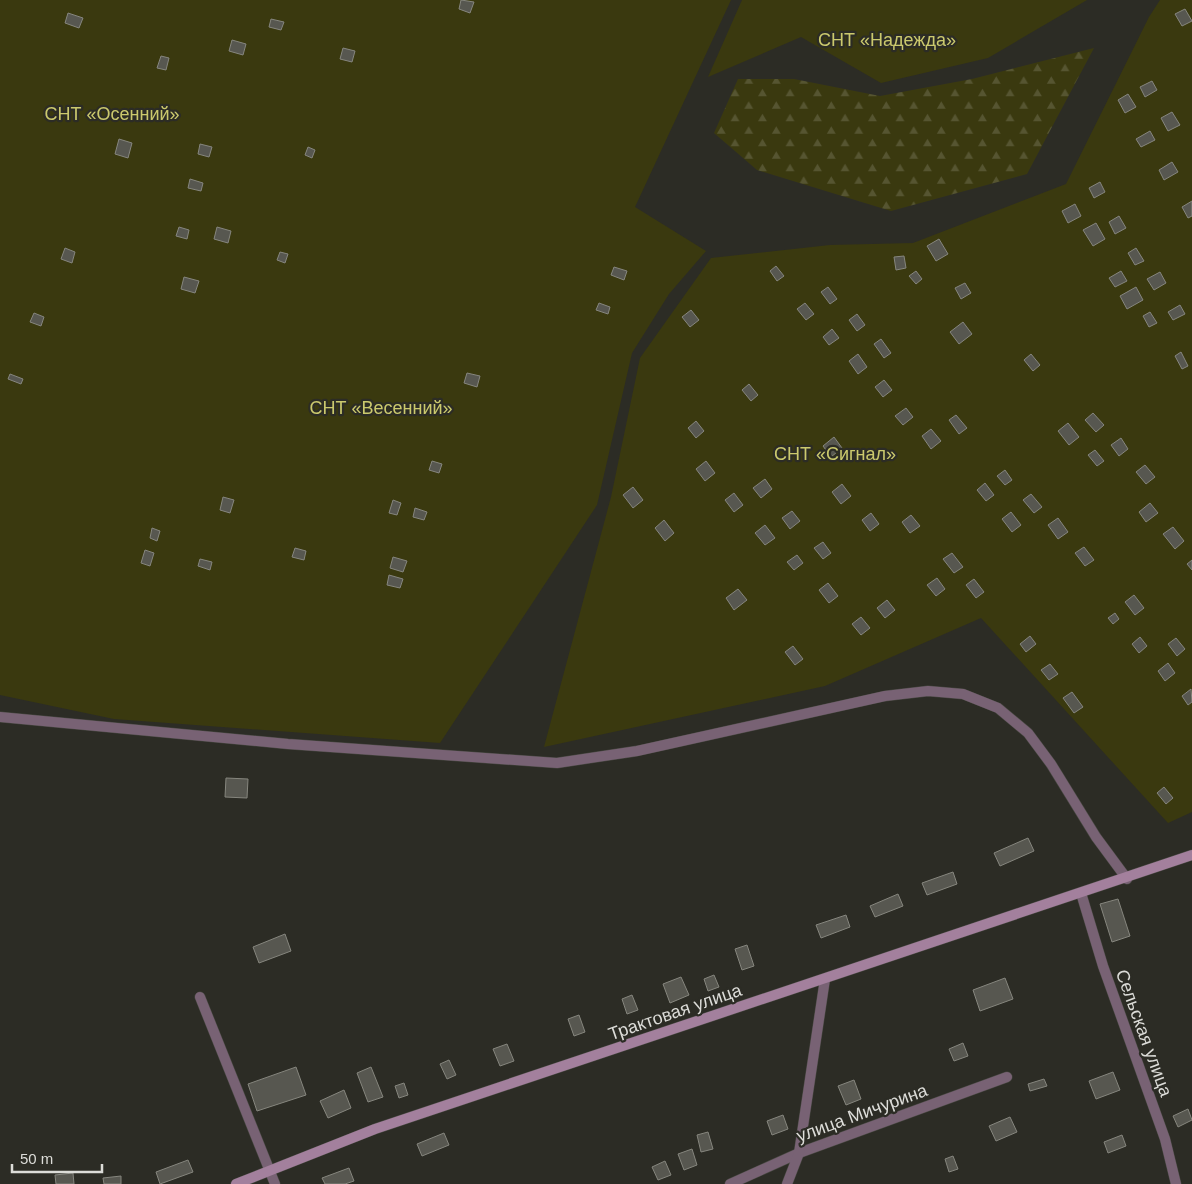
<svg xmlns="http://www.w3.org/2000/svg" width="1192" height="1184" font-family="Arial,sans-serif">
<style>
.green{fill:#3a390f}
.forest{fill:url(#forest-firs)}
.building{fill:#575750;stroke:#86867e}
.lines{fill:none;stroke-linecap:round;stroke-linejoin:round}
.minor-casing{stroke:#484842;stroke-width:11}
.secondary-casing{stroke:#484842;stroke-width:11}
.minor{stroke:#786274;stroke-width:10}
.secondary{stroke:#a3809d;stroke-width:10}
.labels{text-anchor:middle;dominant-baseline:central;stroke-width:4.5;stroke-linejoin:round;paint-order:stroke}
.park-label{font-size:18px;fill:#cbc96d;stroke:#2c2c25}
.street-label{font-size:18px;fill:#dcdcd8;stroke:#2c2c25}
</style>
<defs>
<pattern id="forest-firs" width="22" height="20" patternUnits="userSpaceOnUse" patternTransform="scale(1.25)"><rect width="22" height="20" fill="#3a390f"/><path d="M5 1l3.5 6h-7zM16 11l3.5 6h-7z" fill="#565531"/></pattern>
</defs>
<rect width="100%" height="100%" fill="#2c2c25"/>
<g class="green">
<polygon points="0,0 731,0 635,207 706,251 669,294 632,353 597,505 440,743 114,719 0,695"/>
<polygon points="742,0 1087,0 988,58 881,83 801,37 708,77"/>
<polygon points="1160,0 1192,0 1192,812 1168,823 981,618 825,686 544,747 611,497 640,358 711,258 830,245 913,243 1066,184 1149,17"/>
</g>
<polygon class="forest" points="1094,48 1027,174 891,211 757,170 714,133 738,79 794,79 880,96 972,79"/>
<g class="building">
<polygon points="461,0 474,2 470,13 459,9"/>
<polygon points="1185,9 1192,21 1182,26 1175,14"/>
<polygon points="68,13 83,18 79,28 65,23"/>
<polygon points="271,19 284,22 281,30 269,27"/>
<polygon points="232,40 246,44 243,55 229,51"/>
<polygon points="343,48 355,51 352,62 340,59"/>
<polygon points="161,56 169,58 166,70 157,68"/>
<polygon points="1152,81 1157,90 1145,97 1140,87"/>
<polygon points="1128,94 1136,107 1125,113 1118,100"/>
<polygon points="1172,112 1180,125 1168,131 1161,118"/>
<polygon points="1150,131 1155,140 1141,147 1136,139"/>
<polygon points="119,139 132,143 128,158 115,154"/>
<polygon points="200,144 212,147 209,157 198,154"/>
<polygon points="308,147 315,150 312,158 305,155"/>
<polygon points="1172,162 1178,172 1164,180 1159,170"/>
<polygon points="190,179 203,183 201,191 188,188"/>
<polygon points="1100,182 1105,192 1094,198 1089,188"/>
<polygon points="1192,201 1192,216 1188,218 1182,207"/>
<polygon points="1075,204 1081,216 1068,223 1062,211"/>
<polygon points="1119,216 1126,228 1115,234 1109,222"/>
<polygon points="1096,223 1105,239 1093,246 1083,230"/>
<polygon points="179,227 189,230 187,239 176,236"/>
<polygon points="217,227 231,231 228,243 214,239"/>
<polygon points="939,239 948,254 936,261 927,246"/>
<polygon points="65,248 75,252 72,263 61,259"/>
<polygon points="1136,248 1144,261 1135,265 1128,253"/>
<polygon points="280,252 288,254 285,263 277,260"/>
<polygon points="904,256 906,268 896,270 894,257"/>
<polygon points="776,266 784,276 777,281 770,271"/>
<polygon points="614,267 627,271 624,280 611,275"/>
<polygon points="916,271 922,279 916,284 909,276"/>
<polygon points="1121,271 1127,281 1115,287 1109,278"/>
<polygon points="1160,272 1166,283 1154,290 1147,279"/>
<polygon points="184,277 199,281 195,293 181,289"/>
<polygon points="965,283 971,293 961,299 955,288"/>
<polygon points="828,287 837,299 830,304 821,292"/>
<polygon points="1136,287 1143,300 1127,309 1120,296"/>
<polygon points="599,303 610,307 608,314 596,310"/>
<polygon points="805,303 814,314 806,320 797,309"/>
<polygon points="1180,305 1185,314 1173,320 1168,312"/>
<polygon points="691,310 699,320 690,327 682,317"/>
<polygon points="1150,312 1157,323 1149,327 1143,316"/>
<polygon points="34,313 44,317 41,326 30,322"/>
<polygon points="857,314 865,325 857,331 849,320"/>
<polygon points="963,322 972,334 959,344 950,332"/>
<polygon points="832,329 839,338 829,345 823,337"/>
<polygon points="881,339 891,353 884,358 874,344"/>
<polygon points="1181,352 1188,366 1182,369 1175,356"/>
<polygon points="858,354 867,367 858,374 849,361"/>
<polygon points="1031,354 1040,365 1033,371 1024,360"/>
<polygon points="467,373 480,376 477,387 464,383"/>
<polygon points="10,374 23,379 21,384 8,379"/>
<polygon points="884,380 892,390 883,397 875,387"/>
<polygon points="749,384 758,395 751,401 742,390"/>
<polygon points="906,408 913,417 903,425 895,416"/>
<polygon points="1093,413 1104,425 1096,432 1085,420"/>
<polygon points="956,415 967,428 959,434 949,420"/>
<polygon points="696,421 704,431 696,438 688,428"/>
<polygon points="1068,423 1079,437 1069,445 1058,431"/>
<polygon points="931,429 941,441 931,449 922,436"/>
<polygon points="834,437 842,448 831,457 823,446"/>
<polygon points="1121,438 1128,449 1119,456 1111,445"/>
<polygon points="1095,450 1104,461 1097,466 1088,455"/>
<polygon points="432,461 442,464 439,473 429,470"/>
<polygon points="706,461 715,473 705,481 696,469"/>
<polygon points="1145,465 1155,477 1146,484 1136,472"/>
<polygon points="1005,470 1012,480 1005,485 997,476"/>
<polygon points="765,479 772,489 761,498 753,488"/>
<polygon points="985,483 994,495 986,501 977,490"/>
<polygon points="842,484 851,496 841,504 832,492"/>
<polygon points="633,487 643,500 633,508 623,495"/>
<polygon points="734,493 743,505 734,512 725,500"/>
<polygon points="1031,494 1042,507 1034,513 1023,500"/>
<polygon points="223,497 234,500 230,513 220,510"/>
<polygon points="393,500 401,503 397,515 389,513"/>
<polygon points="1150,503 1158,513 1146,522 1139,512"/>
<polygon points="415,508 427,512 424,520 413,517"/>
<polygon points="792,511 800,521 790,529 782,518"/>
<polygon points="1011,512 1021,525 1012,532 1002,519"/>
<polygon points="871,513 879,524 870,531 862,520"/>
<polygon points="911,515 920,526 910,533 902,522"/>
<polygon points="1058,518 1068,532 1058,539 1048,525"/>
<polygon points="664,520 674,533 665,541 655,528"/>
<polygon points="765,525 775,538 765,545 755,533"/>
<polygon points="1173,527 1184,541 1175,549 1163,534"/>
<polygon points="152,528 160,531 157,541 150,538"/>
<polygon points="823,542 831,553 823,559 814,548"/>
<polygon points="1084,547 1094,560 1085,566 1075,553"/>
<polygon points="295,548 306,551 304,560 292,557"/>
<polygon points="145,550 154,553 150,566 141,563"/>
<polygon points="952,553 963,567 954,573 943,559"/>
<polygon points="797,555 803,563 794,570 787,562"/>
<polygon points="393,557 407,561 403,572 390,568"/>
<polygon points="200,559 212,562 210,570 198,566"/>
<polygon points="1192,560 1192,570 1187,564"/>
<polygon points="389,575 403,579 400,588 387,585"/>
<polygon points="937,578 945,589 936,596 927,585"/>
<polygon points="974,579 984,592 976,598 966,585"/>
<polygon points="828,583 838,596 829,603 819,590"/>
<polygon points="738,589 747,600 734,610 726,598"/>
<polygon points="1134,595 1144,608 1135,615 1125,602"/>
<polygon points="887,600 895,610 885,618 877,608"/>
<polygon points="1115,613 1119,619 1113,624 1108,618"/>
<polygon points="861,617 870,628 861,635 852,624"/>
<polygon points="1030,636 1036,644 1026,652 1020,644"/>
<polygon points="1140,637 1147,646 1139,653 1132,644"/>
<polygon points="1176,638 1185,649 1177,656 1168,644"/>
<polygon points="793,646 803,659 795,665 785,652"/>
<polygon points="1168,663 1175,673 1165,681 1158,671"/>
<polygon points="1050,664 1058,674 1049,680 1041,670"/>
<polygon points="1191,689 1192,702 1188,705 1182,696"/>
<polygon points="1072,692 1083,707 1074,713 1063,698"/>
<polygon points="226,778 248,779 247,798 225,797"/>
<polygon points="1164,787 1173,798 1166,804 1157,793"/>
<polygon points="1028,838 1034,851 1000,866 994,853"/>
<polygon points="953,872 957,884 927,895 922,883"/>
<polygon points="898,894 903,906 875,917 870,906"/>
<polygon points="1118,899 1130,936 1112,942 1100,904"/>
<polygon points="846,915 850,927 821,938 816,925"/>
<polygon points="285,934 291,951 259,963 253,947"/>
<polygon points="747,945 754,966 742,970 735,949"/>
<polygon points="714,975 719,987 708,991 704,979"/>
<polygon points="681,977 689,995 670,1003 663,984"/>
<polygon points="1005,978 1013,999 980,1011 973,990"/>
<polygon points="632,995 638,1010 627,1014 622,999"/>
<polygon points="579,1015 585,1032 574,1036 568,1019"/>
<polygon points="963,1043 968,1056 954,1061 949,1049"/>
<polygon points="507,1044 514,1061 500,1066 493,1049"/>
<polygon points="449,1060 456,1075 447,1079 440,1064"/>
<polygon points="296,1067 306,1095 257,1111 248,1084"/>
<polygon points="371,1067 383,1097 368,1102 357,1073"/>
<polygon points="1113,1072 1120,1090 1096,1099 1089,1081"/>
<polygon points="1044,1079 1047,1086 1030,1091 1028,1084"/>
<polygon points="854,1080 861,1099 846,1105 838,1086"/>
<polygon points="404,1083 408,1095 399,1098 395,1086"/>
<polygon points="344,1090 351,1108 328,1118 320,1101"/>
<polygon points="1188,1109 1192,1120 1178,1127 1173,1116"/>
<polygon points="783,1115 788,1129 772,1135 767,1121"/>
<polygon points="1010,1117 1017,1132 996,1141 989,1126"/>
<polygon points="708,1132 713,1149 701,1152 697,1135"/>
<polygon points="444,1133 449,1145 422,1156 417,1144"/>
<polygon points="1122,1135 1126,1146 1108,1153 1104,1142"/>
<polygon points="692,1149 697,1165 684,1170 678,1154"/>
<polygon points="953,1156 958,1169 949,1172 945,1159"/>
<polygon points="188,1160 193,1172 160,1184 156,1172"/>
<polygon points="665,1161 671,1175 658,1180 652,1167"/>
<polygon points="349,1168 354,1181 345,1184 325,1184 322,1178"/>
<polygon points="73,1173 74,1184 56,1184 55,1175"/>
<polygon points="121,1176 121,1184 104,1184 103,1178"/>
</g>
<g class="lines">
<g class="minor-casing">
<g id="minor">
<polyline points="0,717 288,744 557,763 637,751 885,696 928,691 963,694 998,708 1028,733 1051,764 1096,837 1127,879"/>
<polyline points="1081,893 1103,966 1165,1139 1176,1184"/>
<polyline points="200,997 275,1184"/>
<polyline points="730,1184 799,1153 1007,1077"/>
<polyline points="787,1184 799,1153 825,979"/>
</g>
</g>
<g class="secondary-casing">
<polyline id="secondary" points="236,1184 375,1129 1192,855"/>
</g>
<use href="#minor" class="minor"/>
<use href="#secondary" class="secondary"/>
</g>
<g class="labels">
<g class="park-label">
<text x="887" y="40">СНТ «Надежда»</text>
<text x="112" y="114">СНТ «Осенний»</text>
<text x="381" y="408">СНТ «Весенний»</text>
<text x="835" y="454">СНТ «Сигнал»</text>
</g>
<g class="street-label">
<text transform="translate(675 1012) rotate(-19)">Трактовая улица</text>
<text transform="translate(1144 1033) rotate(70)">Сельская улица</text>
<text transform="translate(862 1113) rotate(-20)">улица Мичурина</text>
</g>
</g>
<path d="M12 1164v8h90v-8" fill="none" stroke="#dcdcd8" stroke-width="2.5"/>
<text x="20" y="1164" font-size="15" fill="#dcdcd8" stroke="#2c2c25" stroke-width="4" paint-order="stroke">50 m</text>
</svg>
